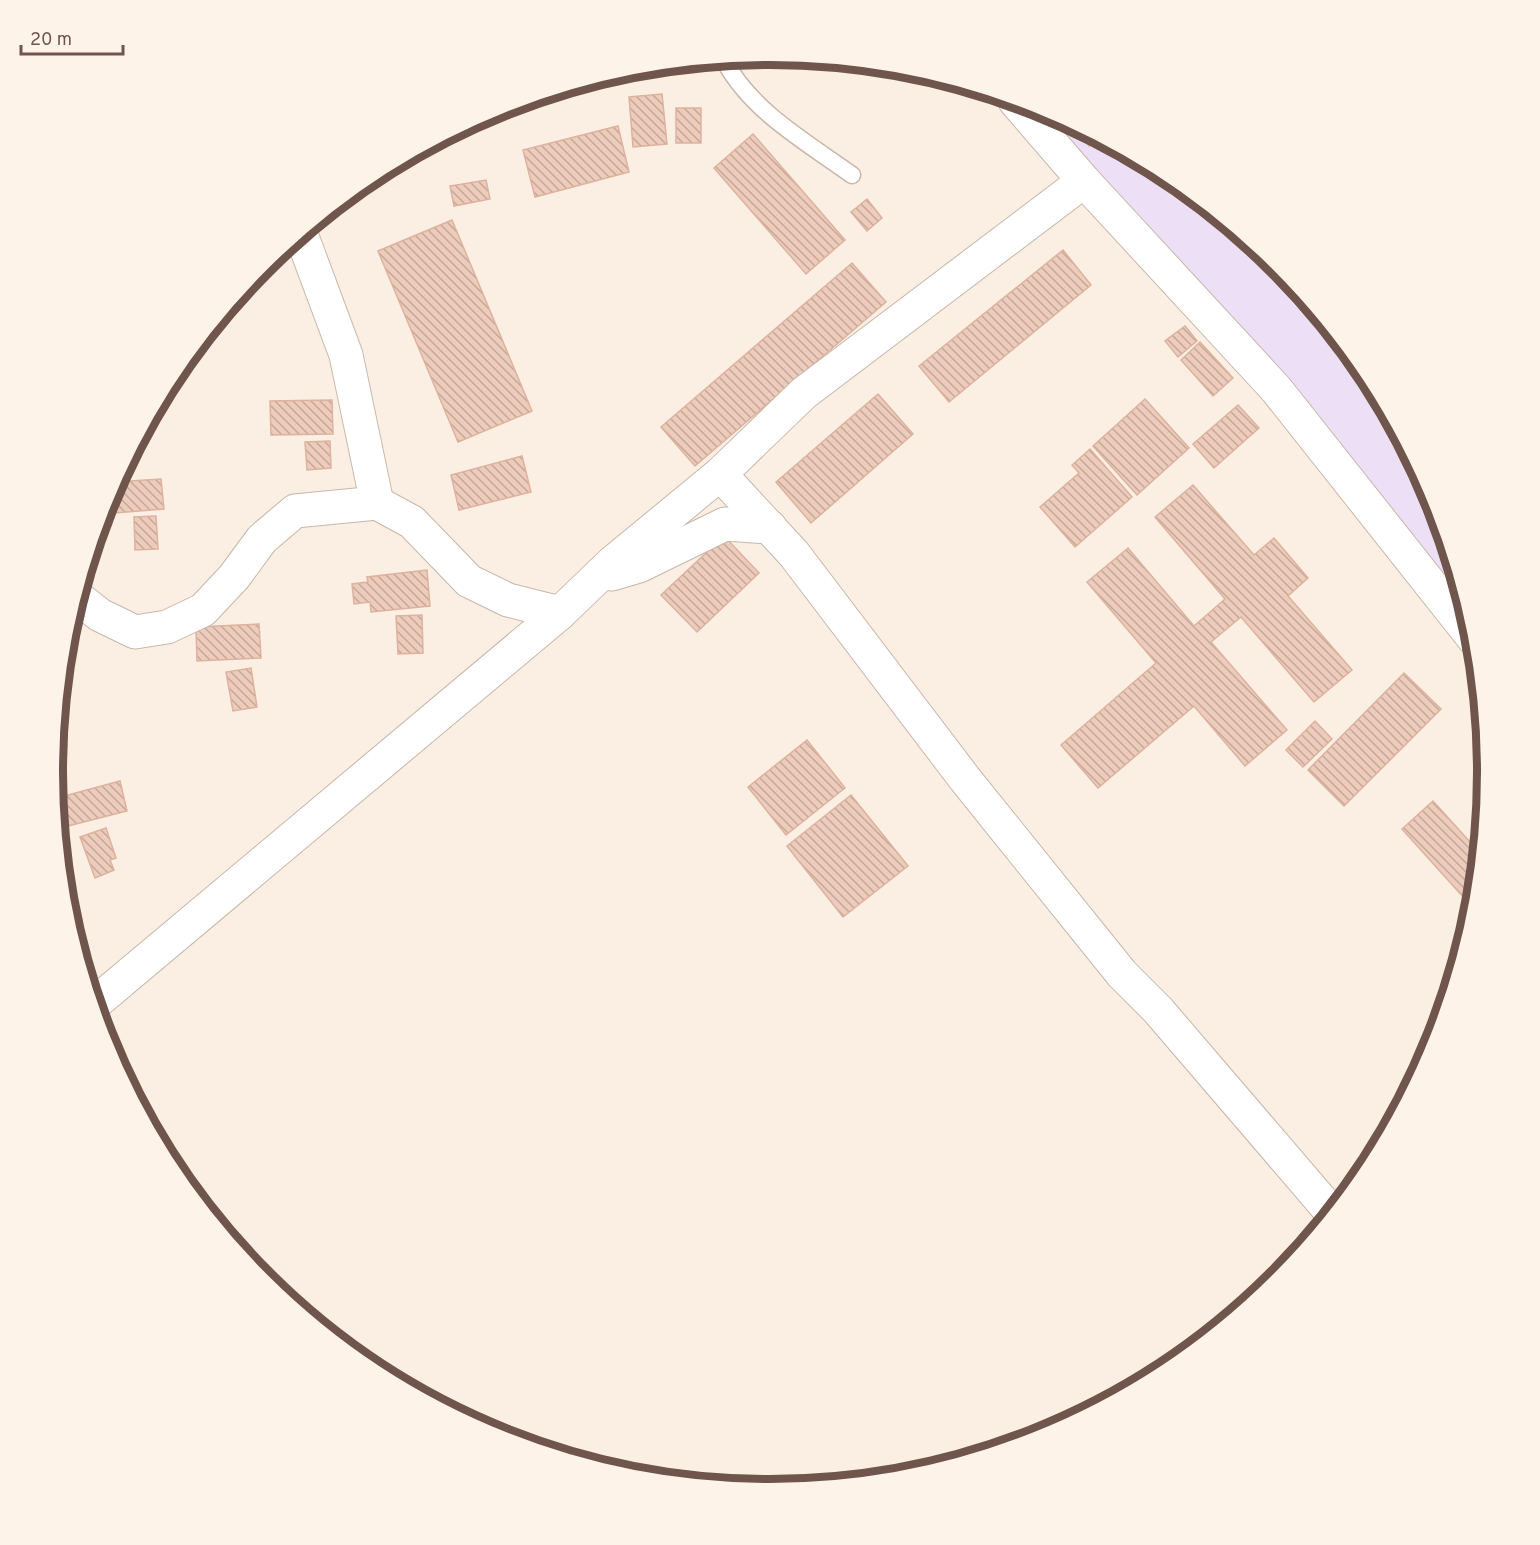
<svg xmlns="http://www.w3.org/2000/svg" width="1540" height="1545" font-family="Overpass,sans-serif">
<style>
.education{fill:#ecdff6}
.building{fill:url(#building-back-hatch);stroke:#deb29e;stroke-width:1.5}
.lines{fill:none;stroke-linecap:round;stroke-linejoin:round}
.service-casing{stroke:#c9b6aa;stroke-width:19}
.minor-casing{stroke:#c9b6aa;stroke-width:35}
.service{stroke:#fff;stroke-width:16}
.minor{stroke:#fff;stroke-width:33}
.rim{fill:none;stroke:#6f554b;stroke-width:8}
</style>
<defs>
<pattern id="building-back-hatch" width="6" height="6" patternUnits="userSpaceOnUse" patternTransform="scale(1.5)"><rect width="6" height="6" fill="#edccbc"/><path d="M-1 5l2 2M0 0l6 6M5-1l2 2" fill="none" stroke="#c4a89b"/></pattern>
</defs>
<rect width="100%" height="100%" fill="#faefe2"/>
<polygon class="education" points="1043,109 1169,176 1278,265 1367,374 1433,498 1473,630"/>
<g class="building">
<polygon points="662,94 667,144 633,147 629,97"/>
<rect x="676" y="108" width="25" height="35"/>
<polygon points="1073,125 1099,139 1089,146"/>
<polygon points="618,126 629,172 535,197 523,150"/>
<polygon points="753,134 845,240 806,274 714,168"/>
<polygon points="486,180 490,199 454,206 450,186"/>
<polygon points="867,199 882,218 867,231 851,212"/>
<polygon points="452,220 532,411 458,442 378,251"/>
<polygon points="1063,250 1091,285 949,402 919,366"/>
<polygon points="852,263 886,302 695,466 661,427"/>
<polygon points="1185,326 1197,341 1178,357 1165,341"/>
<polygon points="1200,342 1233,378 1213,396 1181,360"/>
<polygon points="878,394 913,434 811,523 776,482"/>
<polygon points="1145,399 1189,448 1137,495 1093,446"/>
<polygon points="332,400 333,434 271,435 270,401"/>
<polygon points="1238,405 1259,428 1214,468 1193,444"/>
<polygon points="330,441 331,468 307,470 305,442"/>
<polygon points="1090,449 1132,497 1075,547 1040,507 1079,473 1072,465"/>
<polygon points="522,456 531,492 459,510 451,475"/>
<polygon points="161,479 164,509 102,514 115,482"/>
<polygon points="1193,485 1254,555 1274,538 1308,578 1288,596 1352,670 1314,702 1241,617 1211,642 1287,730 1245,766 1194,706 1098,788 1061,745 1156,663 1087,582 1128,548 1194,626 1225,599 1155,517"/>
<polygon points="156,516 158,549 135,550 134,517"/>
<polygon points="724,536 759,573 697,632 661,595"/>
<polygon points="427,570 430,606 371,612 370,602 354,604 352,584 368,582 367,577"/>
<polygon points="422,615 423,653 398,654 396,616"/>
<polygon points="259,624 261,658 197,661 196,627"/>
<polygon points="251,668 257,707 233,711 226,672"/>
<polygon points="1404,673 1441,709 1344,806 1308,770"/>
<polygon points="1315,721 1332,739 1303,767 1286,750"/>
<polygon points="807,740 845,788 786,835 748,787"/>
<polygon points="120,781 127,811 64,827 57,798"/>
<polygon points="851,795 908,866 843,917 787,846"/>
<polygon points="1433,801 1480,853 1474,909 1402,829"/>
<polygon points="106,828 116,858 110,860 114,870 95,878 80,837"/>
</g>
<g class="lines">
<g class="service-casing">
<path id="service" d="M724,60C751,111 806,142 852,175"/>
</g>
<g class="minor-casing">
<g id="minor">
<polyline points="1015,101 1084,181 1276,389 1474,639"/>
<polyline points="301,234 346,355 377,503"/>
<polyline points="720,474 794,554 965,779 1122,974 1158,1010 1332,1213"/>
<polyline points="612,574 639,566 725,524 770,527"/>
<polyline points="77,597 100,615 135,632 167,627 203,610 234,577 262,539 295,511 377,503 412,522 469,581 508,600 560,613"/>
<polyline points="94,1004 560,613 612,563 720,474 804,393 1084,181"/>
</g>
</g>
<use href="#service" class="service"/>
<use href="#minor" class="minor"/>
</g>
<path d="M0 0H1540V1545H0ZM63 772a707 707 0 1 1 1414 0a707 707 0 1 1-1414 0Z" fill="#fdf3e8" fill-rule="evenodd"/>
<path class="rim" d="M63 772a707 707 0 1 1 1414 0a707 707 0 1 1-1414 0Z"/>
<path d="M21 45v9h102v-9" fill="none" stroke="#6f554b" stroke-width="3"/>
<text x="30" y="45" font-size="18" fill="#6f554b" stroke="#fdf3e8" stroke-width="4.5" paint-order="stroke">20 m</text>
</svg>
